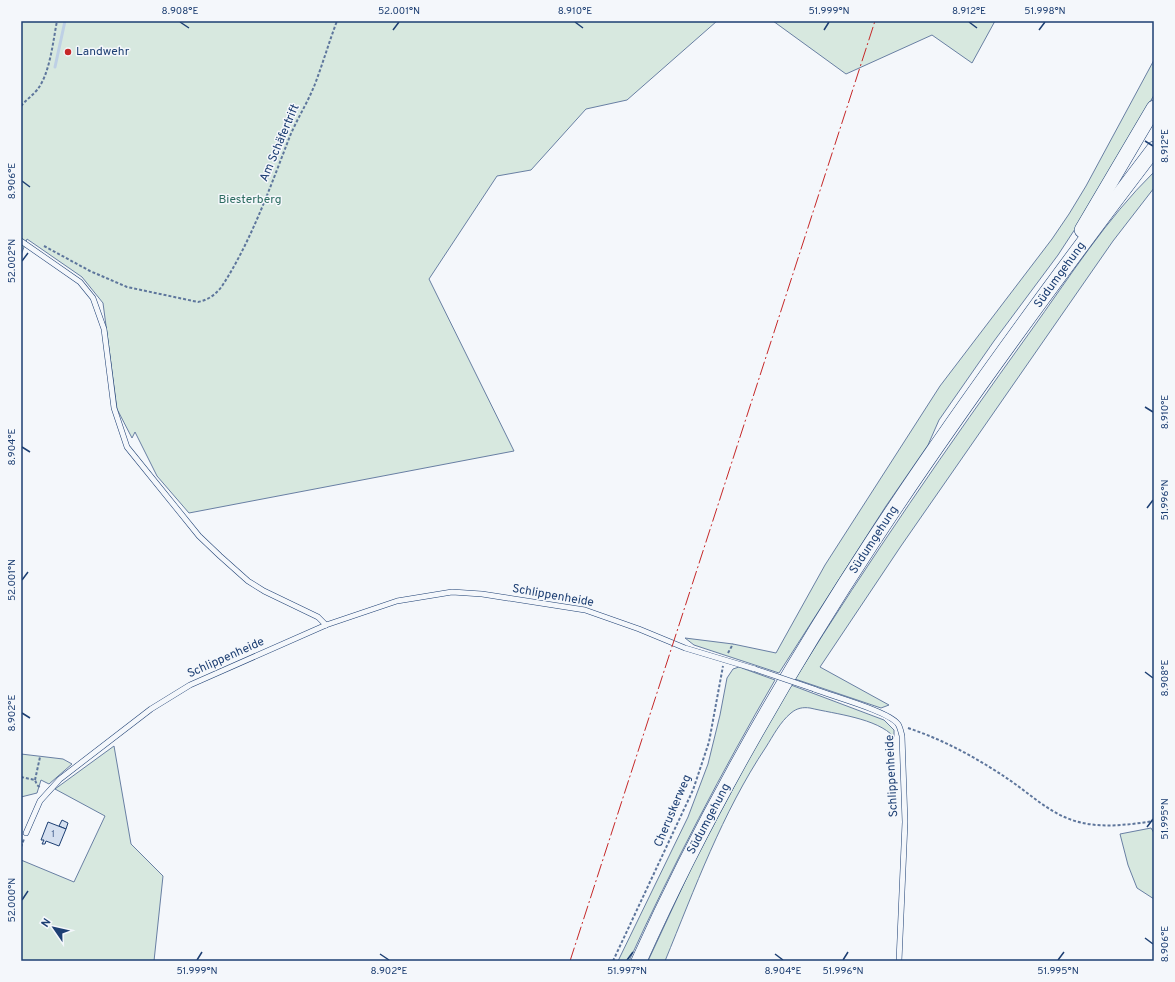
<svg xmlns="http://www.w3.org/2000/svg" width="1175" height="982" font-family="Overpass,sans-serif">
<style>
.green{fill:#d7e8df;stroke:#687fa3}
.lines{fill:none;stroke-linecap:round;stroke-linejoin:round}
.stream{stroke:#bed0e5;stroke-width:3}
.building{fill:#d5e0f0;stroke:#1d3f73}
.service-casing{stroke:#1d3f73;stroke-width:6}
.primary-casing{stroke:#1d3f73;stroke-width:16}
.path{stroke:#5e769c;stroke-width:2;stroke-dasharray:3 2;stroke-linecap:butt}
.service{stroke:#f4f7fb;stroke-width:5}
.primary{stroke:#f4f7fb;stroke-width:15}
.service-bridge-casing{stroke:#1d3f73;stroke-width:6;stroke-linecap:butt}
.service-bridge{stroke:#f4f7fb;stroke-width:5}
.power{stroke:#c62828;stroke-width:1;stroke-dasharray:14 3 2 3;stroke-linecap:butt}
.ticks{fill:none;stroke:#1d3f73;stroke-width:1.5}
.poi-dot{fill:#c62828;stroke:#f4f7fb;stroke-width:1.5}
.labels{text-anchor:middle;dominant-baseline:central;stroke-width:3;stroke-linejoin:round;paint-order:stroke}
.number-label{font-size:10px;fill:#4b6792}
.poi-label{font-size:12px;fill:#1d3f73;stroke:#f4f7fb;text-anchor:start}
.street-label{font-size:12px;fill:#1d3f73;stroke:#f4f7fb}
.park-label{font-size:12px;fill:#2c6c60;stroke:#f4f7fb}
.neatline{fill:none;stroke:#1d3f73;stroke-width:1.5}
.ticks-label{font-size:10px;text-anchor:middle;fill:#1d3f73}
</style>
<rect width="100%" height="100%" fill="#f4f7fb"/>
<g class="green">
<polygon points="21,21 717,21 627,100 586,109 531,170 497,176 429,279 514,451 189,513 157,476 135,432 132,438 117,409 103,303 82,277 27,239 21,255"/>
<polygon points="773,21 995,21 972,63 932,35 846,74"/>
<polygon points="1154,60 1154,95 1094,200 1058,255 994,341 939,420 928,445 886,506 779,673 694,645 685,638 733,644 776,653 825,565 940,386 1052,239 1069,214 1086,186"/>
<path d="M1154,172V188L1113,241L901,546L820,667L889,705L881,708L795,679C869,560 948,446 1030,332C1069,278 1106,219 1154,172Z"/>
<path d="M739,667L775,680C722,771 673,865 629,961H618L688,817L708,764L720,715L727,678L733,669Z"/>
<path d="M791,685L884,720L894,730V737C877,718 835,714 810,708C803,707 797,708 791,713C780,722 773,736 766,747C722,813 695,888 665,961H648L694,862L757,743Z"/>
<polygon points="114,746 131,844 163,876 154,961 21,961 21,860 74,882 105,816 55,789"/>
<polygon points="21,754 63,759 72,764 49,784 41,780 37,793 21,797"/>
<polygon points="1151,828 1154,833 1154,899 1137,888 1128,865 1120,834"/>
</g>
<g class="lines">
<polyline class="stream" points="55,67 65,21"/>
</g>
<g class="building">
<polygon points="62,820 68,823 66,829 59,826"/>
<polygon points="48,822 66,829 59,846 46,841 45,844 42,844 44,840 41,840"/>
</g>
<g class="lines">
<g class="service-casing">
<g id="service">
<polyline points="21,241 80,282 93,298 104,329 114,408 127,447 199,536 220,556 248,581 264,591 318,617 326,625"/>
<path d="M814,689C831,696 888,711 898,724C900,727 901,732 902,736L905,822L899,961"/>
<polyline points="26,833 40,801 60,779 151,709 190,685 326,625 397,601 452,592 482,594 585,610 639,629 685,648 755,669"/>
</g>
</g>
<g class="primary-casing">
<g id="primary">
<polyline points="1082,230 1154,108"/>
<path d="M639,961C771,667 960,404 1154,149"/>
</g>
</g>
<g class="path">
<path d="M21,106C26,100 32,96 37,90C50,74 53,41 57,21"/>
<path d="M44,246L90,271L127,287L198,302C209,300 218,293 224,283C252,239 271,185 290,136C297,119 308,102 315,84C323,63 329,42 337,21"/>
<polyline points="728,653 733,644"/>
<path d="M908,728C944,740 977,758 1008,779C1029,793 1048,812 1072,820C1098,829 1127,825 1154,821"/>
<polyline points="21,777 35,780 37,785 41,788"/>
<polyline points="35,780 40,757"/>
<polyline points="21,847 24,839"/>
<polyline points="613,961 693,790 709,742 723,666"/>
</g>
<use href="#service" class="service"/>
<use href="#primary" class="primary"/>
<g class="service-bridge-casing">
<polyline id="service-bridge" points="755,669 814,689"/>
</g>
<use href="#service-bridge" class="service-bridge"/>
<polyline class="power" points="570,961 875,21"/>
</g>
<path class="ticks" d="M180,22L189,28M575,22L583,28M969,22L977,28M393,30L399,22M824,30L829,22M1039,30L1045,22M1145,141L1153,146M22,181L30,187M22,261L28,253M1145,407L1153,412M22,447L30,452M1147,508L1153,500M22,580L28,572M1145,672L1153,678M22,713L30,718M1147,827L1153,819M22,900L28,891M1145,938L1153,944M380,954L389,960M775,954L783,960M197,960L202,952M627,960L633,952M843,960L848,952M1058,960L1064,952"/>
<circle class="poi-dot" cx="68" cy="52" r="4"/>
<g class="labels">
<g class="number-label">
<text x="53" y="834">1</text>
</g>
<g class="poi-label">
<text x="76" y="52">Landwehr</text>
</g>
<g class="street-label">
<text transform="translate(280 143) rotate(-67)">Am Schäfertrift</text>
<text transform="translate(1060 275) rotate(-54)">Südumgehung</text>
<text transform="translate(874 540) rotate(-57)">Südumgehung</text>
<text transform="translate(553 596) rotate(10)">Schlippenheide</text>
<text transform="translate(226 658) rotate(-24)">Schlippenheide</text>
<text transform="translate(892 776) rotate(-93)">Schlippenheide</text>
<text transform="translate(673 811) rotate(-67)">Cheruskerweg</text>
<text transform="translate(709 819) rotate(-62)">Südumgehung</text>
</g>
<g class="park-label">
<text x="250" y="200">Biesterberg</text>
</g>
</g>
<rect width="1175" height="982" fill="none" stroke="#f4f7fb" stroke-width="44"/>
<g transform="translate(54 928) rotate(304)" stroke="#f4f7fb" stroke-width="3" paint-order="stroke">
<path d="M0-3L7 15L0 10L-7 15Z" fill="#1d3f73"/>
<text y="-6" font-size="11" font-weight="bold" text-anchor="middle" fill="#1d3f73">N</text>
</g>
<rect x="22" y="22" width="1131" height="938" class="neatline"/>
<g class="ticks-label">
<text x="180" y="14">8.908°E</text>
<text x="399" y="14">52.001°N</text>
<text x="575" y="14">8.910°E</text>
<text x="829" y="14">51.999°N</text>
<text x="969" y="14">8.912°E</text>
<text x="1045" y="14">51.998°N</text>
<text transform="translate(1164 146) rotate(-90)" y="4">8.912°E</text>
<text transform="translate(11 181) rotate(-90)" y="4">8.906°E</text>
<text transform="translate(11 261) rotate(-90)" y="4">52.002°N</text>
<text transform="translate(1164 412) rotate(-90)" y="4">8.910°E</text>
<text transform="translate(11 447) rotate(-90)" y="4">8.904°E</text>
<text transform="translate(1164 500) rotate(-90)" y="4">51.996°N</text>
<text transform="translate(11 580) rotate(-90)" y="4">52.001°N</text>
<text transform="translate(1164 678) rotate(-90)" y="4">8.908°E</text>
<text transform="translate(11 713) rotate(-90)" y="4">8.902°E</text>
<text transform="translate(1164 819) rotate(-90)" y="4">51.995°N</text>
<text transform="translate(11 900) rotate(-90)" y="4">52.000°N</text>
<text transform="translate(1164 944) rotate(-90)" y="4">8.906°E</text>
<text x="197" y="974">51.999°N</text>
<text x="389" y="974">8.902°E</text>
<text x="627" y="974">51.997°N</text>
<text x="783" y="974">8.904°E</text>
<text x="843" y="974">51.996°N</text>
<text x="1058" y="974">51.995°N</text>
</g>
</svg>
